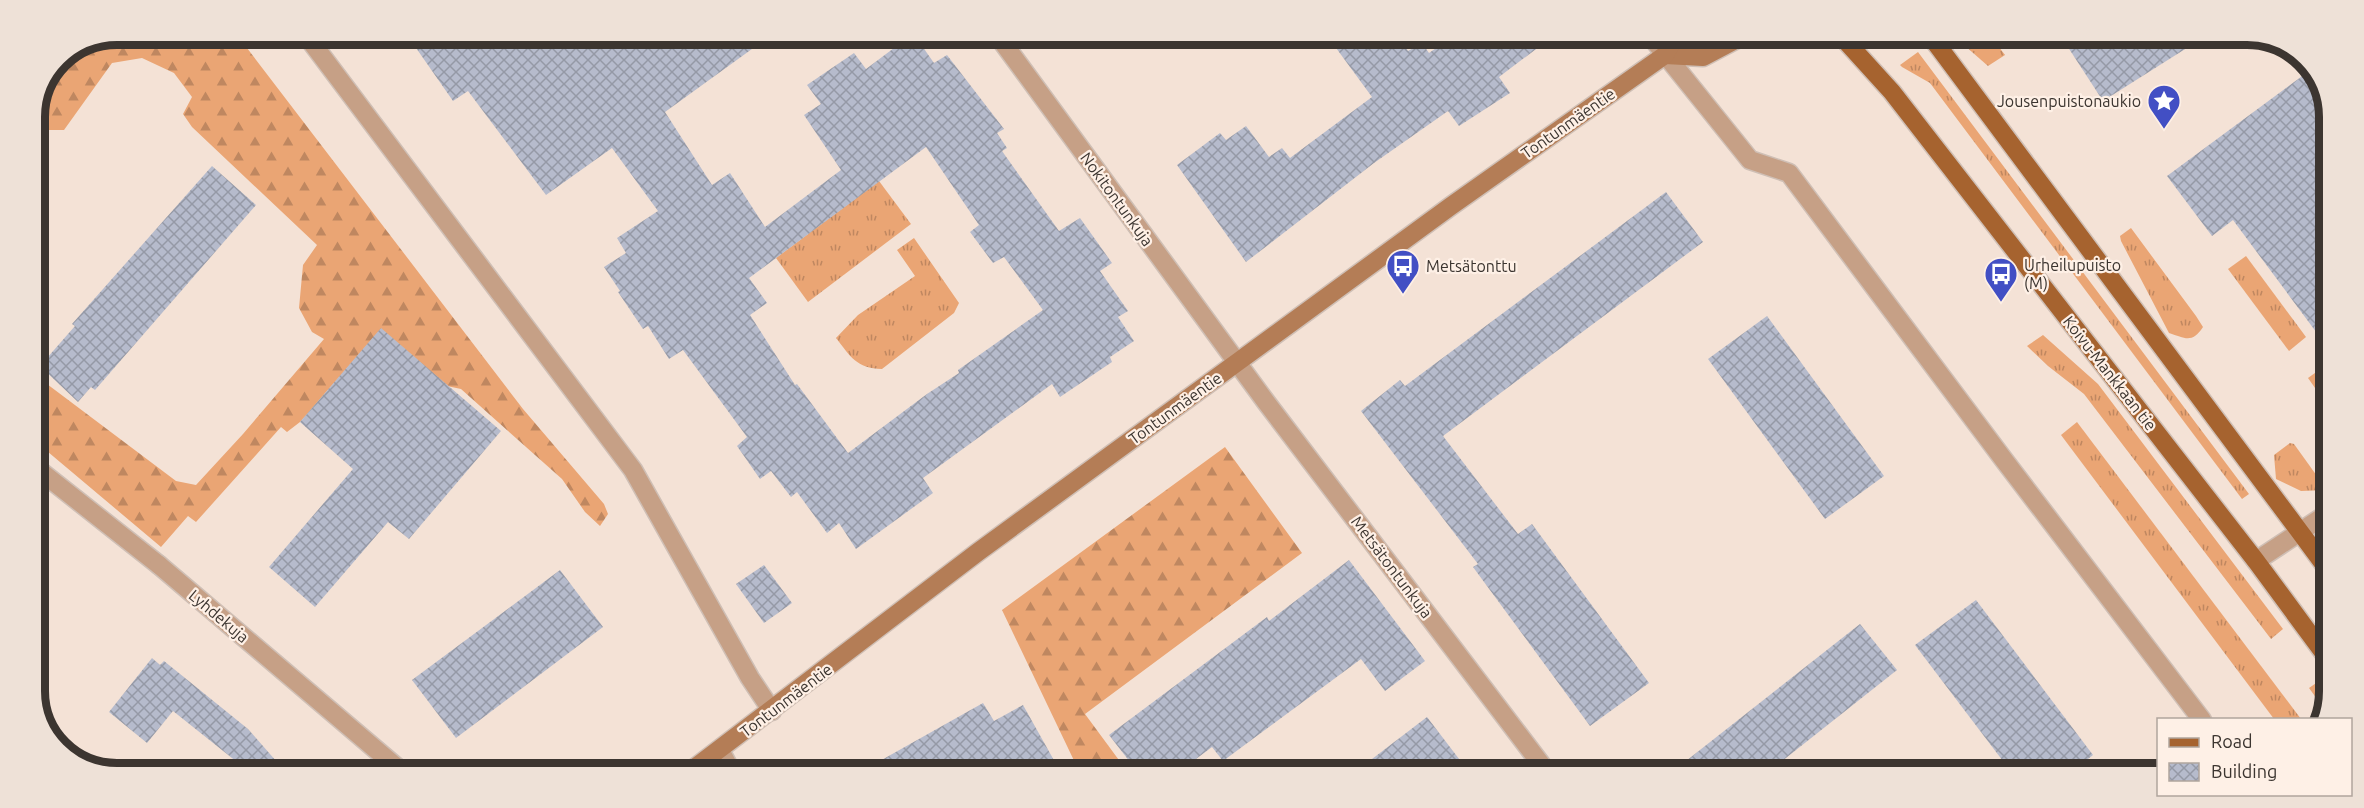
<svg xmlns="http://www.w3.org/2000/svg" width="2364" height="808" font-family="Ubuntu,sans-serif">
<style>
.grass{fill:url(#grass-tufts)}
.forest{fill:url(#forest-firs)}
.building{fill:url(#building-cross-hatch);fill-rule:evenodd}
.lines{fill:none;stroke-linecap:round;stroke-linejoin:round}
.lane-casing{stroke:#cfbfb5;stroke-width:21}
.street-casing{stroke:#cfbfb5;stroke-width:21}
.secondary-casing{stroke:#cfbfb5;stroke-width:21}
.primary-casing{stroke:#cfbfb5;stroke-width:21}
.lane{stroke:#c6a086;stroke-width:18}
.street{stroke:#c6a086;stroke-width:18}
.secondary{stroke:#b47d56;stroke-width:18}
.primary{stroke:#a6632f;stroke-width:18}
.labels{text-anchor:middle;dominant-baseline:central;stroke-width:4.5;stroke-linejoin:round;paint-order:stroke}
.poi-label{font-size:16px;fill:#3c3530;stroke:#fef0e6;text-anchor:start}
.street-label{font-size:16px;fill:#3c3530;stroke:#fef0e6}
.rim{fill:none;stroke:#3c3530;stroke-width:8}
</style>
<defs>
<pattern id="grass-tufts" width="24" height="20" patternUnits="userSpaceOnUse" patternTransform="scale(1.5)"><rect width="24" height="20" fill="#eaa574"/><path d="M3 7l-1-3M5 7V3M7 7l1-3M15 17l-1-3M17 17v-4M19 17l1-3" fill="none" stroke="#bf8760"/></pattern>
<pattern id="forest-firs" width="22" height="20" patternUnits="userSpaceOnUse" patternTransform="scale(1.5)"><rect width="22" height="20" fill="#eaa574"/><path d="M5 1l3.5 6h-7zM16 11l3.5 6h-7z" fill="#bf8760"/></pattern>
<pattern id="building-cross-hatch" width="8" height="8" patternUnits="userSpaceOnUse" patternTransform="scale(1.5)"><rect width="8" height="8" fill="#b6bbcc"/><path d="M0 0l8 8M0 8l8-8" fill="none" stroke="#9599a6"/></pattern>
</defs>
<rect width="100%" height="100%" fill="#f4e2d6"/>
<g class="grass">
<polygon points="1956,38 1992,38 2005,55 1988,66"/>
<polygon points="1918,52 2249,494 2242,499 1930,83 1902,67 1900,65"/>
<polygon points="879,181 911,224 808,302 776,258"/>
<path d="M2131,228L2196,316L2203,327C2192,344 2185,338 2169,333L2121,241L2120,236Z"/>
<path d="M914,238L959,303L954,313L882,369C856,368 851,357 836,338L858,315L915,276L897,250Z"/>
<polygon points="2246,256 2306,337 2289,351 2228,269"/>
<polygon points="2043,335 2098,384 2283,629 2271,639 2084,394 2048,366 2027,346"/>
<polygon points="2326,365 2328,368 2327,405 2308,378"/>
<polygon points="2077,422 2301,719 2274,719 2061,435"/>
<polygon points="2290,443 2294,444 2327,490 2301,491 2276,479 2274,455"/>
<polygon points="2322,679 2325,683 2325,710 2309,688"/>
</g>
<g class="forest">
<polygon points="117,35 237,35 523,409 604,504 608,514 600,526 585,512 562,479 461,389 447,386 381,329 300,422 287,432 281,427 196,522 188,516 161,547 35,441 35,375 176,481 196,485 243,434 324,339 312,332 299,308 303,265 317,245 192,127 183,114 192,97 174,73 142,58 112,63 64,130 41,130 35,138 35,112 59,58"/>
<polygon points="1225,447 1302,553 1085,714 1127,771 1079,771 1002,610"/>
</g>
<g class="building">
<path d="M407,35L770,36L665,112L712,185L730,173L765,227L841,170L804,115L821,104L807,85L854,53L866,69L910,36H915L934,63L947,55L1004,129L997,133L1007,148L1002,151L1059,231L1080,218L1112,263L1100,271L1128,311L1118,317L1134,341L1110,357L1112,362L1060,397L1052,384L923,478L933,493L856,549L839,523L827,533L797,492L791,497L771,471L760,479L737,446L747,437L683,350L669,359L648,326L643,329L618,292L620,291L604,267L626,253L617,238L658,211L612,148L546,195L468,91L453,101ZM926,147L979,225L970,232L993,263L1004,257L1043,310L958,370L959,373L927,394L848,453L797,384L795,385L750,315L767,303L749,278Z"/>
<polygon points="1328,37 1399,37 1408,51 1422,43 1429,53 1452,37 1552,37 1499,77 1510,93 1459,126 1448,111 1374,163 1246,262 1177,165 1220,133 1226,140 1246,126 1269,157 1282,148 1290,158 1372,97"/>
<polygon points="2062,38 2201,39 2103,101"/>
<polygon points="2313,68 2329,111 2328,348 2233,220 2212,236 2167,176"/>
<polygon points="212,166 256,205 95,390 91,387 78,402 40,366 75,326 72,324"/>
<polygon points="1666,192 1703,242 1443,436 1518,534 1532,524 1649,683 1590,726 1473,567 1478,564 1361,411 1400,380 1405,386"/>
<polygon points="1767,316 1884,476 1825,519 1708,359"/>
<polygon points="381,328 501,431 409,539 388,522 315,607 269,567 353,469 300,422"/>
<polygon points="1349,560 1425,661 1385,691 1361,659 1223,761 1212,747 1180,771 1137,771 1109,735 1267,617 1269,621"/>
<polygon points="764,565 792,603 764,623 736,584"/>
<polygon points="560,570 603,627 456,738 412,680"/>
<polygon points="1976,600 2093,755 2070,773 2012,773 1915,645"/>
<polygon points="1860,624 1897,670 1767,773 1672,772"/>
<polygon points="152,658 160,665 164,661 248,729 284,770 247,770 173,711 147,743 109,712"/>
<polygon points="983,703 994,721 1023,705 1060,771 862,771"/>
<polygon points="1427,717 1469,772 1355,772"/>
</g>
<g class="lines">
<g class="lane-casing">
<g id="lane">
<polyline points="306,35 633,470 750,678 772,711"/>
<polyline points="1652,38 1750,160 1789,173 2004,460 2202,720"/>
<polyline points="35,467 159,565"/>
</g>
</g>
<g class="street-casing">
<g id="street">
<polyline points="998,36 1266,402 1547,772"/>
<polyline points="2256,561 2327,514"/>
<polyline points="159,565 400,770"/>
<polyline points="720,750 731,771"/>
</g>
</g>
<g class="secondary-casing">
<g id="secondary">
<polyline points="1665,55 1703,57 1739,38"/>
<polyline points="692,770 978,552 1451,206 1665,55 1674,38"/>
</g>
</g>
<g class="primary-casing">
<g id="primary">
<polyline points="1843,38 1892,92 2256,561 2326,656"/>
<polyline points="1932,38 2326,567"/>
</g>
</g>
<use href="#lane" class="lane"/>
<use href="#street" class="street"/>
<use href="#secondary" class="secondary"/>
<use href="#primary" class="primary"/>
</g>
<defs>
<g id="sight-pin" transform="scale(1.725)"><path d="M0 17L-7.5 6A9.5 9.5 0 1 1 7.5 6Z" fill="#424fc4" stroke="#fef0e6"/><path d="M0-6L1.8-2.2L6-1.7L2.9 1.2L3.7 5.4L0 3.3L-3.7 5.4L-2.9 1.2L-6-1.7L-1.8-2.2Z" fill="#fff"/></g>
<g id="bus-pin" transform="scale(1.725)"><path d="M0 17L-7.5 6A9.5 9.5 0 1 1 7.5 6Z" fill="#424fc4" stroke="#fef0e6"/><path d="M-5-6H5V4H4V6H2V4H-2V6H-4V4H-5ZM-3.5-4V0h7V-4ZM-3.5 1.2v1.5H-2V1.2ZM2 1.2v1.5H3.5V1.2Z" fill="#fff"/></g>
</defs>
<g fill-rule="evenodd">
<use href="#sight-pin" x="2164" y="101"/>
<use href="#bus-pin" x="1403" y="266"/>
<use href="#bus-pin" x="2001" y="274"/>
</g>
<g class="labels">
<g class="poi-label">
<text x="2141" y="101" text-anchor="end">Jousenpuistonaukio</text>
<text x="2024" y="265">Urheilupuisto<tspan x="2024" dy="18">(M)</tspan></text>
<text x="1426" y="266">Metsätonttu</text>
</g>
<g class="street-label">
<text transform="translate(1568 123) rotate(-35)">Tontunmäentie</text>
<text transform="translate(1117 199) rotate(54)">Nokitontunkuja</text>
<text transform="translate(2110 373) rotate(52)">Koivu-Mankkaan tie</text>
<text transform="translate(1175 408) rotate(-36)">Tontunmäentie</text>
<text transform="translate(1392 567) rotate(53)">Metsätontunkuja</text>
<text transform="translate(219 616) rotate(40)">Lyhdekuja</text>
<text transform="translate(786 700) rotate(-37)">Tontunmäentie</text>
</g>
</g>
<path d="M0 0H2364V808H0ZM117 45H2247A72 72 0 0 1 2319 117V691A72 72 0 0 1 2247 763H117A72 72 0 0 1 45 691V117A72 72 0 0 1 117 45Z" fill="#eee1d7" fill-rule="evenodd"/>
<path class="rim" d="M117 45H2247A72 72 0 0 1 2319 117V691A72 72 0 0 1 2247 763H117A72 72 0 0 1 45 691V117A72 72 0 0 1 117 45Z"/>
<rect x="2157" y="718" width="195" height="78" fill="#fef0e6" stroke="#b0a59d" stroke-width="1.5"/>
<rect x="2169" y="738" width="30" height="9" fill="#a6632f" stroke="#b0a59d" stroke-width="1.5"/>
<text x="2211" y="748" font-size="18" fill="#3c3530">Road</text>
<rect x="2169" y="763" width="30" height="18" fill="url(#building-cross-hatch)" stroke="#b0a59d" stroke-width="1.5"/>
<text x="2211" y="778" font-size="18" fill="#3c3530">Building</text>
</svg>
